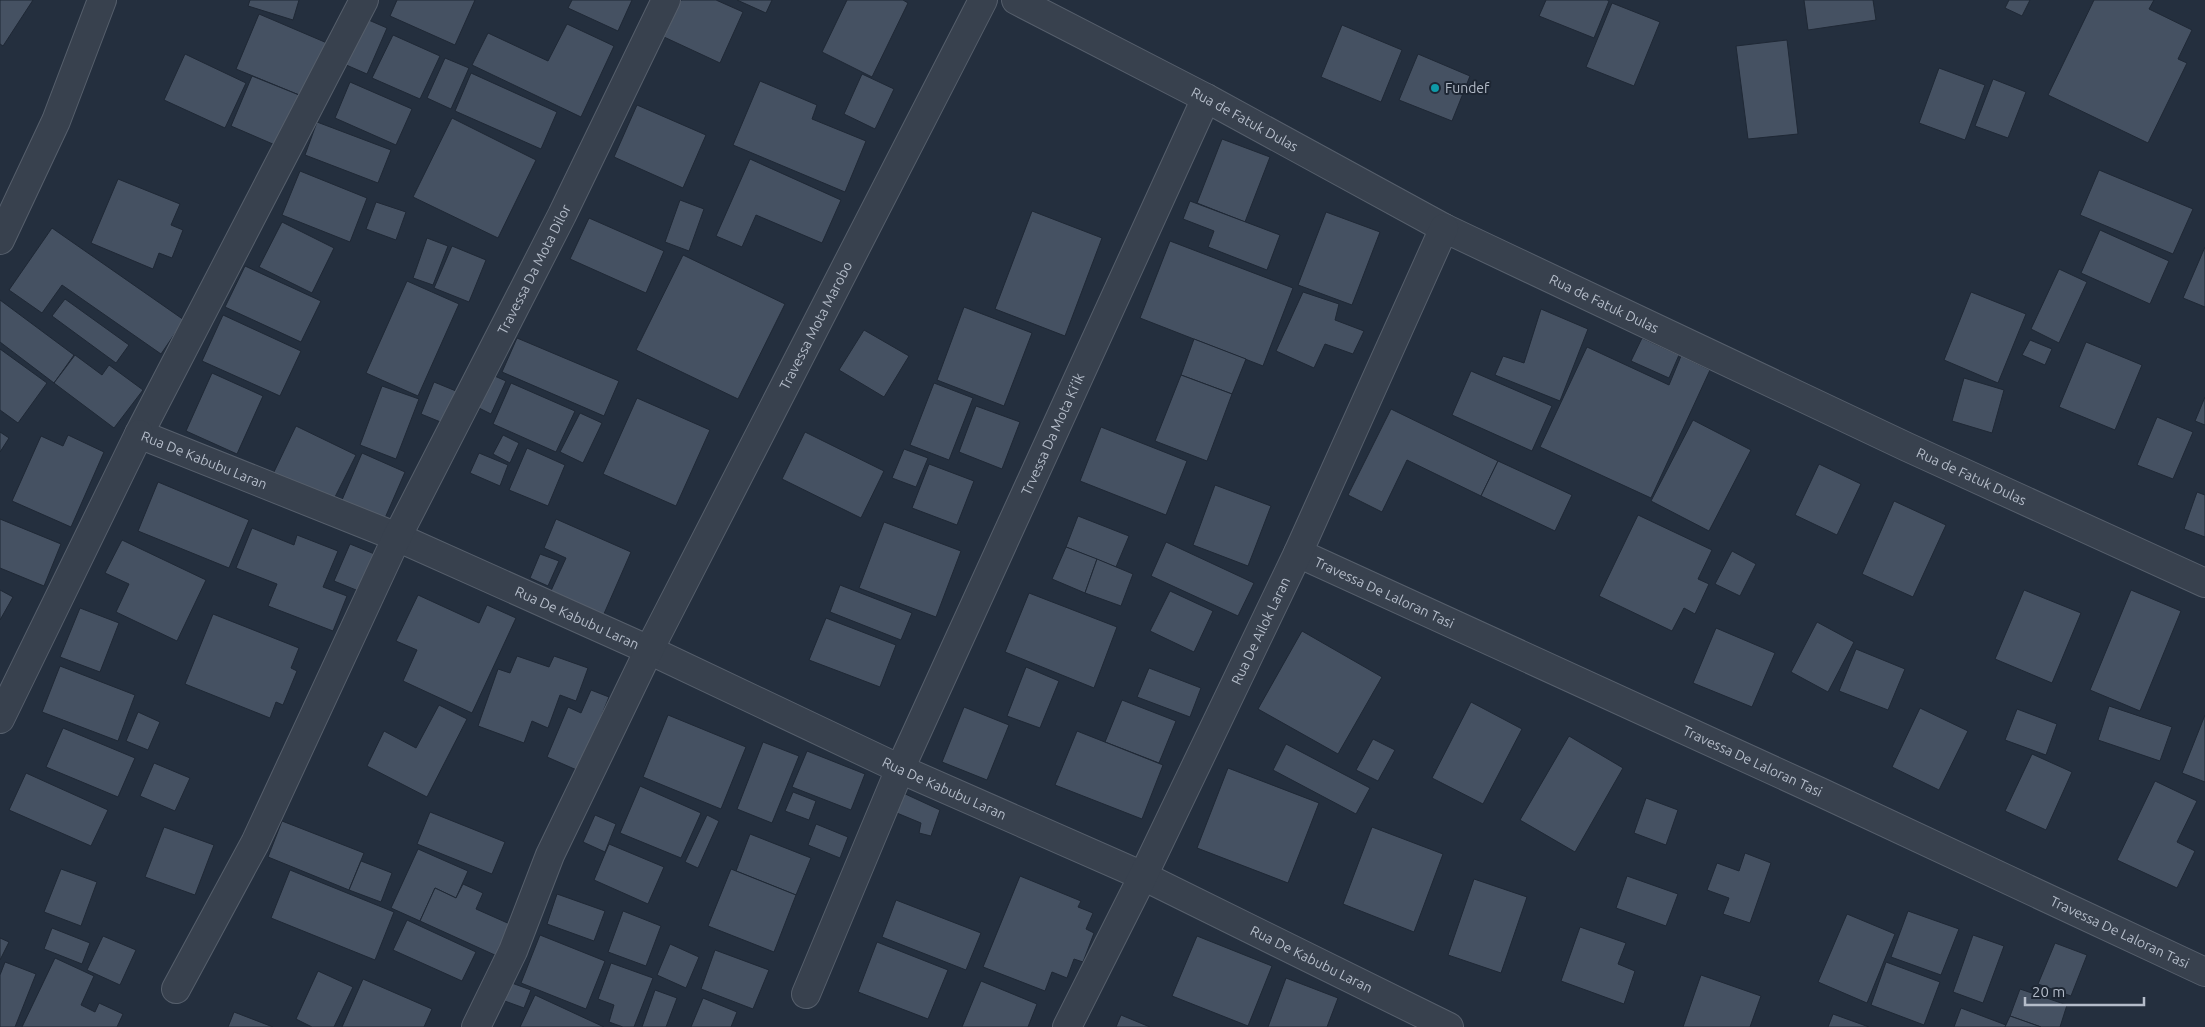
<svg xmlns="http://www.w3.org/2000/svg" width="2205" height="1027" font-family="Ubuntu,sans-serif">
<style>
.building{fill:#455162;stroke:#1f2835}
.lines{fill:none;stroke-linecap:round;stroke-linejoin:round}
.minor-casing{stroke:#565f6c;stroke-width:30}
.minor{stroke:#38414e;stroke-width:28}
.culture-dot{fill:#0f9aa8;stroke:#1d2633;stroke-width:2}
.labels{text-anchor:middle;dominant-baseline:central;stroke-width:4;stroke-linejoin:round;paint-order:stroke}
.poi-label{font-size:14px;fill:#b4bcc9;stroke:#1d2633;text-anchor:start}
.street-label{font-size:14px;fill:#b4bcc9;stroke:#1d2633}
</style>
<rect width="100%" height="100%" fill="#242f3e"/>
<g class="building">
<polygon points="0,0 33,0 3,46 0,44"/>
<polygon points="250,0 299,0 293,20 248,6"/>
<polygon points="397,0 475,0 455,45 390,16"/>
<polygon points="572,0 632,0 618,31 568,8"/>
<polygon points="681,0 716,0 743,12 720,63 664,37"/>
<polygon points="737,0 772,0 766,13"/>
<polygon points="847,0 903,0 908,3 872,77 822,52"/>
<polygon points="1546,0 1607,0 1609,1 1594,38 1539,16"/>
<polygon points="1804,0 1873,0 1876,20 1808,30"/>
<polygon points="2009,0 2030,0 2022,16 2005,8"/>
<polygon points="2094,0 2154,0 2149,9 2192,30 2178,59 2187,63 2148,143 2048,95"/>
<polygon points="1612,3 1660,22 1634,86 1586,67"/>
<polygon points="259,14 327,43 304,97 236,69"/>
<polygon points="364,18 387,28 367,74 344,64"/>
<polygon points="567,24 614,46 581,117 472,65 488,33 548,61"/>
<polygon points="1342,25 1402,50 1381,102 1321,77"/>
<polygon points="393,35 440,56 420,99 372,78"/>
<polygon points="1787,40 1798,134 1748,139 1736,46"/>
<polygon points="185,54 246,83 225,128 164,100"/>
<polygon points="1418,54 1470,76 1452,121 1399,100"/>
<polygon points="445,58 469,68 451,109 427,98"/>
<polygon points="1939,68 1985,85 1965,140 1919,123"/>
<polygon points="471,73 557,112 541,149 455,111"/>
<polygon points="862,74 894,89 875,129 844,114"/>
<polygon points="252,76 304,97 282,148 231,126"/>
<polygon points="1993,79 2026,92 2008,138 1975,126"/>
<polygon points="760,81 817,105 812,119 866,141 845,192 733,145"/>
<polygon points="350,82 412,109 396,145 335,118"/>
<polygon points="637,105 706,135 683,188 614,157"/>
<polygon points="452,118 536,160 498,238 413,197"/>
<polygon points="317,122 391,150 378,183 305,155"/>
<polygon points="1222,139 1270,157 1245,222 1197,203"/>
<polygon points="750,159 841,200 822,243 756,215 742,247 716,236"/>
<polygon points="2099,170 2193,209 2173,254 2080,215"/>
<polygon points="300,171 367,198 350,242 282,215"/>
<polygon points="118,179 180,204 171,225 183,230 172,258 159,253 153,269 91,243"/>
<polygon points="680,200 704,209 689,251 665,242"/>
<polygon points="1190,201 1280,235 1267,270 1208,247 1214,231 1183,219"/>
<polygon points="376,202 406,212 396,240 366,229"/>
<polygon points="1032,211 1102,238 1065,336 995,309"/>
<polygon points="1326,212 1380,232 1352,305 1298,285"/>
<polygon points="589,218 664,251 646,293 570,259"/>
<polygon points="282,222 334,248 312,293 259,267"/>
<polygon points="52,228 184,320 161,354 62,285 42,313 9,290"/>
<polygon points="2100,230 2169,261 2150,304 2081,273"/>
<polygon points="427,238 448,246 433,285 413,278"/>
<polygon points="1170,241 1293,288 1263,366 1140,318"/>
<polygon points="452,246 486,260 469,302 434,288"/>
<polygon points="2205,247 2205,307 2183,298"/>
<polygon points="683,255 785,304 738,399 636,350"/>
<polygon points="245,266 321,301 301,342 225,307"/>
<polygon points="2059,269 2087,282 2059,343 2031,329"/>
<polygon points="407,281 459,304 418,396 366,373"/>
<polygon points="1303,292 1339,304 1335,320 1364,331 1353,354 1325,344 1314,368 1276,351"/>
<polygon points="1971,292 2026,314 1998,383 1944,360"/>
<polygon points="65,299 129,345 116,363 52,316"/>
<polygon points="0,300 74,355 54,383 0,342"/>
<polygon points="964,307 1032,333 1004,406 937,380"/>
<polygon points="1541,309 1588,329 1560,401 1495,375 1503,356 1524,363"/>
<polygon points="223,315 301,351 280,396 202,361"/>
<polygon points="864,330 909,356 884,397 839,370"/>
<polygon points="517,338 619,381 604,416 502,372"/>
<polygon points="1642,338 1679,355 1669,378 1631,361"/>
<polygon points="1194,339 1246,359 1232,394 1181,375"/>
<polygon points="2030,340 2052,349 2045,365 2022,355"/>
<polygon points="2086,342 2142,365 2115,430 2059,407"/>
<polygon points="1587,347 1669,385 1681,356 1710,370 1651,498 1540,447"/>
<polygon points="0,349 47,383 18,423 0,410"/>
<polygon points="75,355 102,375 109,365 143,390 114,428 54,383"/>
<polygon points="1471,371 1552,406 1532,451 1452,415"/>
<polygon points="212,373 263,396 237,454 186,431"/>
<polygon points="490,374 506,381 491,414 475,406"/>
<polygon points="1181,375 1232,394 1207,461 1155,441"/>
<polygon points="1964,378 2004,390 1992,433 1952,421"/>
<polygon points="434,382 456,391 443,423 421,414"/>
<polygon points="511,383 575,411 556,452 493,424"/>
<polygon points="934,383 973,398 949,460 910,445"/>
<polygon points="382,386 419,399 396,459 360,445"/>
<polygon points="2205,397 2205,425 2195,421"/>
<polygon points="637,398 710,430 676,506 603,474"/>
<polygon points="976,406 1020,422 1002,469 959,452"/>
<polygon points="1391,409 1498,461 1481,496 1407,460 1382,512 1348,495"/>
<polygon points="580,413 602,423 583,463 560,452"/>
<polygon points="2157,417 2193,432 2173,479 2137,465"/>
<polygon points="1693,420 1751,450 1709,531 1651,501"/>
<polygon points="296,426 356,455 332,503 273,474"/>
<polygon points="1101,427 1187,461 1166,515 1080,481"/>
<polygon points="0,432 9,438 0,452"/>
<polygon points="805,432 884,471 861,518 782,479"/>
<polygon points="68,435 104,452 71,527 12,501 41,436 63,446"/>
<polygon points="503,435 519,443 510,463 493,454"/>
<polygon points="527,448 565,465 548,506 509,490"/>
<polygon points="904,449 928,458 916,487 892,478"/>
<polygon points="362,453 405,472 382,525 339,507"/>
<polygon points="479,453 508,465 500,486 470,473"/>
<polygon points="1498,461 1572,495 1555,531 1481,496"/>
<polygon points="929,464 974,481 957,525 912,508"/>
<polygon points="1819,464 1861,484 1837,535 1795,515"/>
<polygon points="158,482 249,520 229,568 138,531"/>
<polygon points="1215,485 1271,506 1248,566 1193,545"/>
<polygon points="2197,492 2205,495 2205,537 2184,529"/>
<polygon points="1894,501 1946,525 1913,597 1862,574"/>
<polygon points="1638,515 1712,550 1698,579 1709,584 1695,614 1684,608 1672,631 1599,596"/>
<polygon points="1078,516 1129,536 1116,567 1066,547"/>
<polygon points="0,519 61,544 44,586 0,568"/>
<polygon points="556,519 631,552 603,616 550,593 566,558 544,548"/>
<polygon points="884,522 961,551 936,617 859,588"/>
<polygon points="252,528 294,545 297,535 338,551 323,587 347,596 333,631 268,606 277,584 236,568"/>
<polygon points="122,540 206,580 177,641 116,612 129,584 105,573"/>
<polygon points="1166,542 1254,583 1238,616 1151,576"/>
<polygon points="350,544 377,555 361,592 334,581"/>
<polygon points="1066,547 1097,559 1085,593 1052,579"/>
<polygon points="1732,551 1756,564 1740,596 1715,584"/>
<polygon points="540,554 559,561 548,586 530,578"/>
<polygon points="1097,559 1133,574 1121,606 1085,593"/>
<polygon points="840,585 912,613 901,640 830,612"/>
<polygon points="0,590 13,597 0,620"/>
<polygon points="2024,590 2081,613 2052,683 1995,659"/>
<polygon points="2131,590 2181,611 2140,711 2090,690"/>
<polygon points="1170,591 1213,611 1194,652 1150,631"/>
<polygon points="1029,593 1117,627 1094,688 1005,652"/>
<polygon points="418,595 479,623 487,605 516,618 472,713 403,681 417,650 396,641"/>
<polygon points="80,608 119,623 100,672 60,657"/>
<polygon points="213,614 299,648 291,668 297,671 283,705 276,702 270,718 185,684"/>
<polygon points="826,618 896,645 880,687 809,660"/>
<polygon points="1817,622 1854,642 1828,692 1791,672"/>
<polygon points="1716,628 1775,653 1752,707 1693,683"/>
<polygon points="1302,631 1382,677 1338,754 1258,709"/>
<polygon points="1856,649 1905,669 1888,710 1839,691"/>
<polygon points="517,656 549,667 554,656 588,668 576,701 560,695 548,728 532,721 524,743 478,726 498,669 510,673"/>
<polygon points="60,666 135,695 118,741 42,712"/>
<polygon points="1026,667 1059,681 1040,728 1007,716"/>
<polygon points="1149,668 1201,688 1190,717 1137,697"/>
<polygon points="591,690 609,697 579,771 547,757 568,707 581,713"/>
<polygon points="1122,700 1176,721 1159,763 1105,742"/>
<polygon points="1471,702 1522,729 1483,804 1432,778"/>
<polygon points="439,705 467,719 427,797 367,766 384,731 416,748"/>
<polygon points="2109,706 2172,727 2160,761 2098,740"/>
<polygon points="964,707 1009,725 987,780 942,762"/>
<polygon points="1920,708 1968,731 1939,790 1892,767"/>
<polygon points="2017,709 2057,724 2046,755 2005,740"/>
<polygon points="138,712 160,722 148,750 126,741"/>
<polygon points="668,715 746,747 721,809 643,777"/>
<polygon points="2205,715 2205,782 2182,773"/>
<polygon points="63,728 135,758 118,797 46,767"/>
<polygon points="1077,731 1163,765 1142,819 1055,785"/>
<polygon points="1569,736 1623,768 1575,852 1520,820"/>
<polygon points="1373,739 1395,750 1378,781 1356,770"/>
<polygon points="763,742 799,756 772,823 737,809"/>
<polygon points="1286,744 1370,788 1356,814 1273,770"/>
<polygon points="807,751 865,774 851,810 792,787"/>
<polygon points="2032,754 2072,772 2046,830 2005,811"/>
<polygon points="154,763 190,778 175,811 140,796"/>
<polygon points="1228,768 1319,803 1288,883 1197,848"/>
<polygon points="26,773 108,810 91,846 9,810"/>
<polygon points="2155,781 2197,801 2177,842 2195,851 2177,888 2117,860"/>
<polygon points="640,786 701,813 681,858 620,833"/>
<polygon points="793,792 816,801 809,820 785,811"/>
<polygon points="901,792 940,810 931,836 919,833 921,823 892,811"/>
<polygon points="1646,798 1678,810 1666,845 1634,833"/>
<polygon points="430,812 505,842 492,874 417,844"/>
<polygon points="595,815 616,824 605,852 583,842"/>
<polygon points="707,815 719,821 698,868 685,862"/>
<polygon points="282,821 364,853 349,890 268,857"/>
<polygon points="816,824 848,837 840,858 808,845"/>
<polygon points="164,827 214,845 195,895 145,877"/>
<polygon points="1372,827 1443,854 1414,932 1343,904"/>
<polygon points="750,834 811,858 796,895 736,871"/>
<polygon points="609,844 664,867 648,904 594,880"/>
<polygon points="418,849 468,871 456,898 435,888 420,921 391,908"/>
<polygon points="1745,853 1771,863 1750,923 1723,914 1729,898 1707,890 1717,863 1739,871"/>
<polygon points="361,861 392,873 381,902 349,890"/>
<polygon points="61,869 97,882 81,926 44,912"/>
<polygon points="731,869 796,895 774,952 708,926"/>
<polygon points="290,870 394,912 375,960 271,918"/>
<polygon points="1020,876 1081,901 1078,907 1093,913 1086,929 1094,933 1083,962 1074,959 1067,978 1052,972 1045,991 983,967"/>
<polygon points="1627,876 1678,894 1666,926 1616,908"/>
<polygon points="1474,879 1527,897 1501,973 1448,955"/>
<polygon points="463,884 483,893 476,909 512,925 497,956 420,921 435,888 456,898"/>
<polygon points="557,894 605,911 594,941 547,924"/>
<polygon points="896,900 981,933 966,970 882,937"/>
<polygon points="623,911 661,926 646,966 608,952"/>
<polygon points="1908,911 1959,929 1941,975 1891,957"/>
<polygon points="1847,914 1895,934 1867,1003 1818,982"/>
<polygon points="407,920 476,952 462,981 393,950"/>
<polygon points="1580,927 1626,943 1618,964 1635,971 1624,1004 1561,981"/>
<polygon points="52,928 90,943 82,964 44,949"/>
<polygon points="540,935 605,961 586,1009 521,983"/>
<polygon points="1973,935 2004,946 1983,1003 1953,992"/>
<polygon points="103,936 136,950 120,985 87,970"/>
<polygon points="1197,936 1272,966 1248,1026 1172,996"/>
<polygon points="0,938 9,942 0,960"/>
<polygon points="877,942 948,970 928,1019 858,992"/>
<polygon points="2055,943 2087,955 2071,996 2038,984"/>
<polygon points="670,944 699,957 686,988 657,975"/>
<polygon points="715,950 769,970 753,1009 701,989"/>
<polygon points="55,958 94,976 81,1005 95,1012 99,1003 123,1014 117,1027 22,1027"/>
<polygon points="5,962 36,974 15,1027 0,1027 0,975"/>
<polygon points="1886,962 1940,982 1924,1025 1871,1005"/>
<polygon points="611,963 653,978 634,1027 623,1027 609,1022 614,1005 598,999"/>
<polygon points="318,971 353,987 334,1027 312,1027 296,1019"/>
<polygon points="1701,975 1761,996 1750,1027 1683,1027"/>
<polygon points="1286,978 1338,998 1327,1027 1268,1027"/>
<polygon points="363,979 432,1009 424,1027 342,1027"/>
<polygon points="981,981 1037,1004 1028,1027 962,1027"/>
<polygon points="509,982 531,990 524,1008 502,1000"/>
<polygon points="2020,989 2067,1005 2060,1027 2041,1027 2010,1016"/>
<polygon points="655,990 677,998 666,1027 642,1027"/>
<polygon points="535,995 604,1027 520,1027"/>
<polygon points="703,998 737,1012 731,1027 691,1027"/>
<polygon points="1961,1008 2006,1025 2005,1027 1954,1027"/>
<polygon points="234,1012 273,1027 228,1027"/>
<polygon points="1833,1014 1869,1027 1828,1027"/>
<polygon points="1121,1015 1150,1027 1116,1027"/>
<polygon points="2010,1016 2041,1027 2005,1027"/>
</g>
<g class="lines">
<g class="minor-casing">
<g id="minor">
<path id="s1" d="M364,0L139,434L397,537L649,650L900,769L1143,876L1449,1027"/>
<path id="s2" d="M1016,0L1206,98L1444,228L1907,447L2205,583"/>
<polyline points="0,240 56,121 102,0"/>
<path id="s3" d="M1298,553L1818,791L2205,972"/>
<polyline points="0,719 139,434"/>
<path id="s4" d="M176,989L255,843L397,537L562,215L666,0"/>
<path id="s5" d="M806,994L900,769L1206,98"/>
<path id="s6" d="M476,1027L513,951L550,855L649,650L983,0"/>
<path id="s7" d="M1067,1027L1143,876L1298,553L1444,228"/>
</g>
</g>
<use href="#minor" class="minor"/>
</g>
<circle class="culture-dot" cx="1435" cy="88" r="5"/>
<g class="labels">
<g class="poi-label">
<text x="1445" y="88">Fundef</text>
</g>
<g class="street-label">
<text stroke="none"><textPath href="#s2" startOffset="258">Rua de Fatuk Dulas</textPath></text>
<text stroke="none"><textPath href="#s4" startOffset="804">Travessa Da Mota Dilor</textPath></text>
<text stroke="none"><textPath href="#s2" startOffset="662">Rua de Fatuk Dulas</textPath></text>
<text stroke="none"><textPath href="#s6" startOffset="780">Travessa Mota Marobo</textPath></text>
<text stroke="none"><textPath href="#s5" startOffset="612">Trvessa Da Mota Ki’ik</textPath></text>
<text stroke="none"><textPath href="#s1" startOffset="559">Rua De Kabubu Laran</textPath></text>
<text stroke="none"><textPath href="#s2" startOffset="1068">Rua de Fatuk Dulas</textPath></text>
<text stroke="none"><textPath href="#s3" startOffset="95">Travessa De Laloran Tasi</textPath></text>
<text stroke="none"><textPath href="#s1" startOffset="964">Rua De Kabubu Laran</textPath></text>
<text stroke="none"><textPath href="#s7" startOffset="441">Rua De Ailok Laran</textPath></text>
<text stroke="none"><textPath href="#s3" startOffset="500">Travessa De Laloran Tasi</textPath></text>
<text stroke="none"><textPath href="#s1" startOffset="1369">Rua De Kabubu Laran</textPath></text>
<text stroke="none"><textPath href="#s3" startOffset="905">Travessa De Laloran Tasi</textPath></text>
<text stroke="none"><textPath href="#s1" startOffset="1774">Rua De Kabubu Laran</textPath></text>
</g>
</g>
<path d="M2025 997v8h119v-8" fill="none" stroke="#b4bcc9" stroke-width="2.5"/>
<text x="2032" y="997" font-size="15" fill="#b4bcc9" stroke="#1d2633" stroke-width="4" paint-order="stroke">20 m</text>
</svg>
